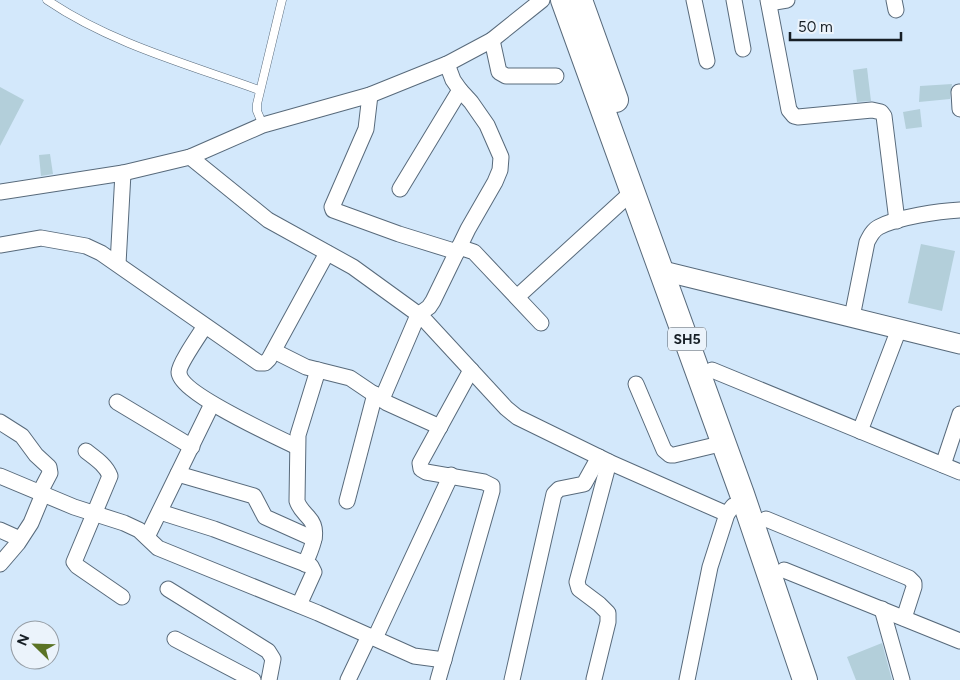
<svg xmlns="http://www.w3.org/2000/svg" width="960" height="680" font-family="Figtree,sans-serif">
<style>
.building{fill:#b3cfda}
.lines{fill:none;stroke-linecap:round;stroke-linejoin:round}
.service-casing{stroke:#586a7b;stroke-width:9}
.minor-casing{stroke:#586a7b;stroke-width:17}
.tertiary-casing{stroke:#586a7b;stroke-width:21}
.primary-casing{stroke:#586a7b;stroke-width:26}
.service{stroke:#fff;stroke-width:8}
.minor{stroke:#fff;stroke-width:15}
.tertiary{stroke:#fff;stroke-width:19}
.primary{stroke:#fff;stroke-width:24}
.labels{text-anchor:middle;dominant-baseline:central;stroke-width:4;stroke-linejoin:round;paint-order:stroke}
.shield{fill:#ebf3fb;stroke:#575f66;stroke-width:1}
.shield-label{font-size:14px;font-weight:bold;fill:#171f26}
</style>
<rect width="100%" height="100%" fill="#d3e8fb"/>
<g class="building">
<polygon points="867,68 871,101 857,102 853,70"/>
<polygon points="952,84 950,99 919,102 920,86"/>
<polygon points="0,87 24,100 0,146"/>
<polygon points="920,109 922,127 906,129 903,112"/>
<polygon points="50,154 53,174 41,176 39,155"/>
<polygon points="921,244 955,251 942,311 908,303"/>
<polygon points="882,643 892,680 856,680 847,657"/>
</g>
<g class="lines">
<g class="service-casing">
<g id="service">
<path d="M47,0C110,43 187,64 259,90"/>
<polyline points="263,125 257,111 257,104 282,0"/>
</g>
</g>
<g class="minor-casing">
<g id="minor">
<polyline points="694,0 707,61"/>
<polyline points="734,0 743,49"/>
<polyline points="768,0 789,110 794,116 798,117 872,110 881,112 884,116 897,221"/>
<polyline points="894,0 896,10"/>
<polyline points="769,3 787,0"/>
<polyline points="492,40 499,72 506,76 556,76"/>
<polyline points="959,92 960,109"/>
<polyline points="370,95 366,129 332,207 333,210 399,234 457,252"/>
<polyline points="190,157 268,220 353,267 422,317 506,408 517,417 609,462 727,514"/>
<polyline points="400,189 460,90"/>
<polyline points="0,192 123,173 190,157 263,125 370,95 447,64 492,40 542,0"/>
<polyline points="0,245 41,238 86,246 101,253 259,363 265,363 269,359 327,253"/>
<polyline points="459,247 474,252 541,323"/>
<polyline points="118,264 123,173"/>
<polyline points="517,297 632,192"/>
<path d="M852,317L867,242C870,236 873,230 879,227C898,217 939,211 960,210"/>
<path d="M205,326C200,334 179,364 179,372C179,393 277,437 297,447"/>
<polyline points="274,351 306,367 350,378 387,403 440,427"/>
<polyline points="712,370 960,472"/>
<polyline points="636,384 664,450 670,455 674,455 724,443"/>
<polyline points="382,399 418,315 429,307 433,301 468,229 495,182 500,170 501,157 487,125 471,102 460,90 453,80 447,64"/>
<polyline points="117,402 192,447"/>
<polyline points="0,422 22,436 36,455 49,467 50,473 40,492"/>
<polyline points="860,431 899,329"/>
<path d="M86,451C95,458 106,465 110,476L74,562L77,566L122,597"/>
<polyline points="943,465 960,414"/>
<polyline points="178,474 254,496 265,517 314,539"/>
<polyline points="0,476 74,507 124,523 139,530 158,548 318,613 414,656 444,660"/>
<polyline points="347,501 375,394"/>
<polyline points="160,512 214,529 311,566 314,572 299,605"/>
<polyline points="766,519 909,578 914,583 914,587 904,618"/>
<polyline points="0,530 20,539"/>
<polyline points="147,537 212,404"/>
<polyline points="0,564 18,543 31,523 43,494"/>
<path d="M305,564C311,549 321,531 309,518C304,512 299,508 297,501L298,435L318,370"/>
<polyline points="784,570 960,641"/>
<polyline points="168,589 268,651 273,659 269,680"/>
<polyline points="882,609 902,680"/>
<polyline points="375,638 451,475"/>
<polyline points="175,639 253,680"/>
<polyline points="594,679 608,622 608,613 599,604 579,589 577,582 609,462"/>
<polyline points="348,680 369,636"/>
<polyline points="438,680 492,491 492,486 484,482 426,472 421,469 420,463 471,370"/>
<polyline points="512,680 554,494 559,489 584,484 599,457"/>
<polyline points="687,680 710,567 727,514 733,506"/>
</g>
</g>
<g class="tertiary-casing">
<polyline id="tertiary" points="663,271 960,344"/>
</g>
<g class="primary-casing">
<g id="primary">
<polyline points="563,0 742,494 805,680"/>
<polyline points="580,0 616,100"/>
</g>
</g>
<use href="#service" class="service"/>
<use href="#minor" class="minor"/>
<use href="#tertiary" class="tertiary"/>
<use href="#primary" class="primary"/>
</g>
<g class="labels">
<rect class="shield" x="668" y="327.5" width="38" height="23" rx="4"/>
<g class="shield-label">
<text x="687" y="339">SH5</text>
</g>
</g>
<g transform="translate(35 645) rotate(293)"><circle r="24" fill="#ebf3fb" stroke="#969ea6"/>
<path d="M0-4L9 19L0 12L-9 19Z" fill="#5a7325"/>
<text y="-8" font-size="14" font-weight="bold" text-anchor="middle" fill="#171f26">N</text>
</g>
<path d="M790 32v8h111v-8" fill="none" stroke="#171f26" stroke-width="2.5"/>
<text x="798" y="32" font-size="15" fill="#171f26" stroke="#ebf3fb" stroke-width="4" paint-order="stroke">50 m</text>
</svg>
